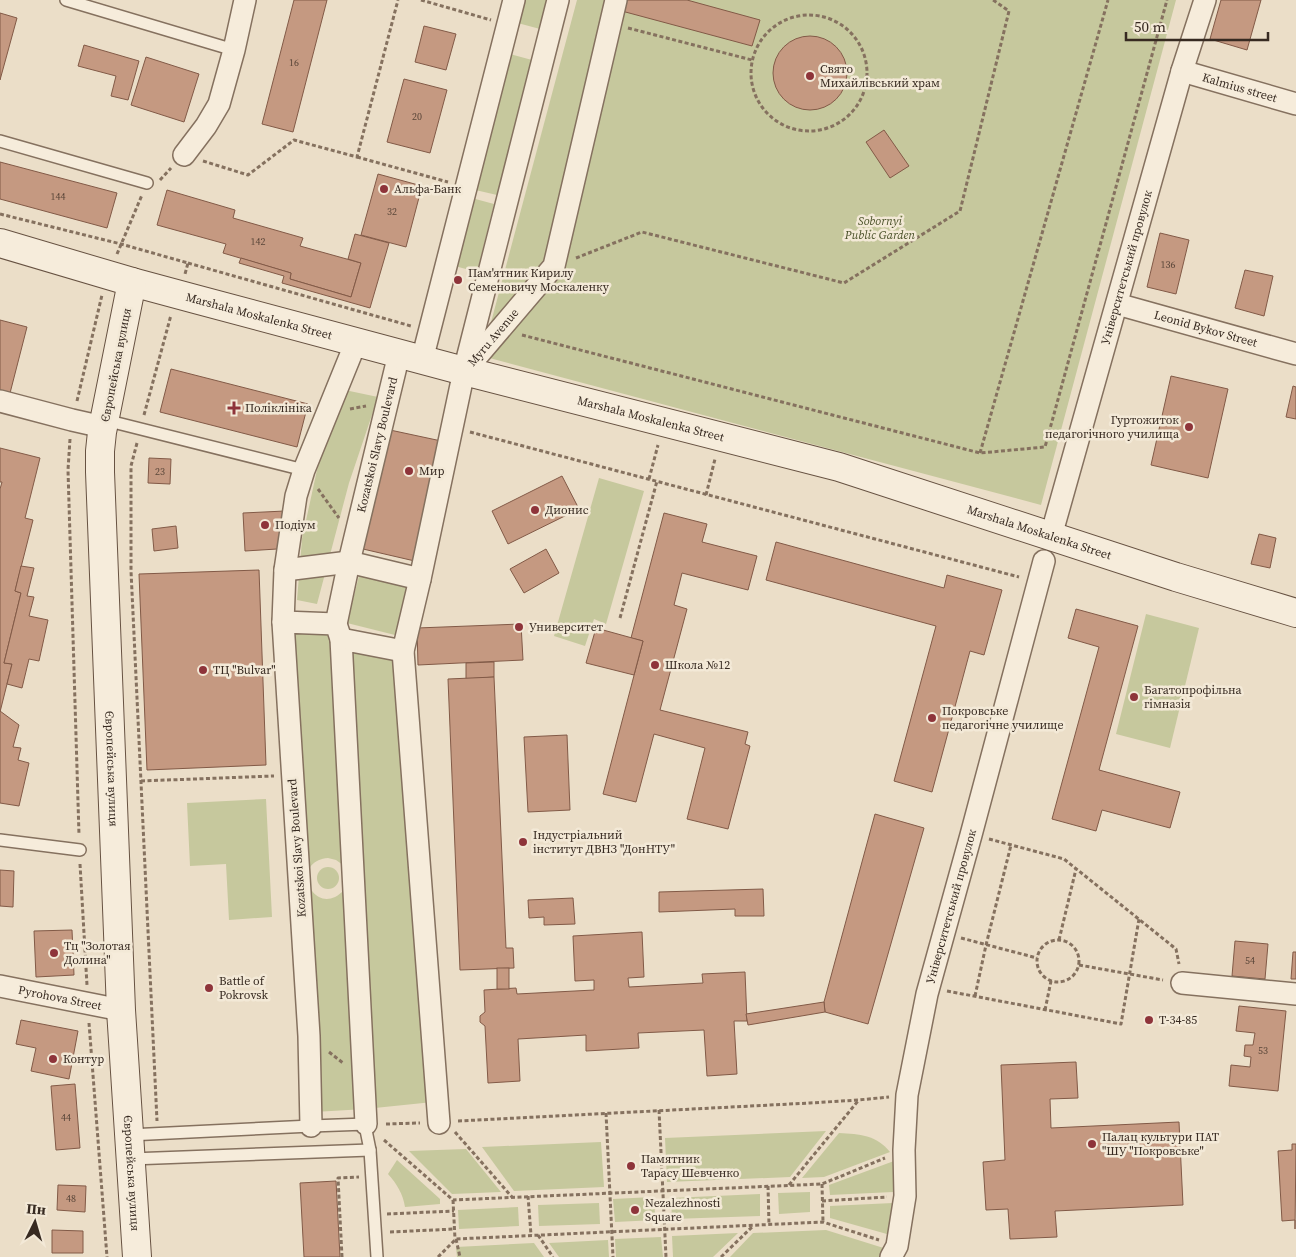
<svg xmlns="http://www.w3.org/2000/svg" width="1296" height="1257" font-family="'Source Serif 4',serif">
<style>
.green{fill:#c6c89d;fill-rule:evenodd}
.building{fill:#c59981;stroke:#825a47}
.lines{fill:none;stroke-linecap:round;stroke-linejoin:round}
.lane-casing{stroke:#85715f;stroke-width:14}
.street-casing{stroke:#85715f;stroke-width:24}
.secondary-casing{stroke:#675242;stroke-width:30}
.path{stroke:#85715f;stroke-width:3;stroke-dasharray:4 2.5;stroke-linecap:butt}
.lane{stroke:#f6ecdb;stroke-width:11}
.street{stroke:#f6ecdb;stroke-width:21}
.secondary{stroke:#f6ecdb;stroke-width:28}
.poi-dot{fill:#8e343a;stroke:#f3e9d7;stroke-width:2}
.labels{text-anchor:middle;dominant-baseline:central;stroke-width:5;stroke-linejoin:round;paint-order:stroke}
.number-label{font-size:10px;fill:#5a4639}
.poi-label{font-size:12px;fill:#372a21;stroke:#f3e9d7;text-anchor:start}
.street-label{font-size:12px;fill:#372a21;stroke:#f3e9d7}
.park-label{font-size:12px;font-style:italic;fill:#4a5129;stroke:#f3e9d7}
</style>
<rect width="100%" height="100%" fill="#ebdec8"/>
<g class="green">
<polygon points="520,0 547,0 540,29 514,22"/>
<polygon points="577,0 1176,0 1041,505 482,356"/>
<polygon points="506,53 532,60 497,195 471,189"/>
<polygon points="468,197 494,204 477,272 451,265"/>
<polygon points="340,389 378,397 349,483 317,604 297,600 302,539 317,470"/>
<polygon points="599,478 644,491 606,624 594,619 585,646 554,636"/>
<polygon points="361,568 412,582 399,636 347,623"/>
<polygon points="1146,614 1199,628 1170,748 1116,734"/>
<path d="M283,622L336,624L341,639L403,651L433,1102L365,1109L314,1112ZM328,858L336,860L343,865L344,890C315,921 287,862 328,858Z"/>
<polygon points="266,799 272,917 229,920 226,864 190,866 187,803"/>
<circle cx="328" cy="878" r="11"/>
<polygon points="826,1131 790,1177 667,1182 665,1138"/>
<path d="M839,1133C860,1134 876,1135 890,1152L824,1177L802,1178Z"/>
<polygon points="601,1142 604,1187 514,1191 482,1147"/>
<polygon points="466,1149 501,1192 452,1194 409,1151"/>
<path d="M397,1160L440,1199V1204L405,1207C403,1194 397,1184 388,1174Z"/>
<polygon points="894,1161 893,1192 830,1195 829,1185"/>
<polygon points="810,1192 810,1212 779,1214 778,1193"/>
<polygon points="760,1194 760,1216 672,1219 671,1198"/>
<polygon points="653,1197 656,1220 615,1222 613,1199"/>
<polygon points="599,1203 600,1224 539,1226 538,1205"/>
<polygon points="893,1203 894,1236 830,1218 830,1206"/>
<polygon points="518,1207 519,1226 459,1229 458,1210"/>
<polygon points="826,1230 890,1250 886,1257 730,1257 753,1233"/>
<polygon points="738,1233 713,1257 673,1257 672,1236"/>
<polygon points="661,1237 663,1257 616,1257 615,1239"/>
<polygon points="608,1240 609,1257 559,1257 549,1243"/>
<polygon points="534,1243 544,1257 457,1257 456,1247"/>
</g>
<g class="building">
<polygon points="294,0 327,0 293,132 262,124"/>
<polygon points="621,0 687,0 760,20 752,46 618,10"/>
<polygon points="1221,0 1261,0 1247,50 1210,39"/>
<polygon points="0,13 17,18 0,80"/>
<polygon points="424,26 456,34 446,70 415,62"/>
<circle cx="810" cy="73" r="37"/>
<polygon points="84,45 139,61 128,100 111,96 116,76 78,66"/>
<polygon points="146,57 199,74 184,122 131,105"/>
<polygon points="404,79 447,90 430,153 387,142"/>
<polygon points="884,130 909,166 890,178 866,142"/>
<polygon points="0,162 117,193 107,228 0,199"/>
<polygon points="378,174 422,186 406,247 361,235"/>
<polygon points="167,190 235,210 233,218 303,238 300,246 361,263 351,297 290,279 291,273 223,253 226,244 157,225"/>
<polygon points="1160,233 1189,240 1176,294 1147,287"/>
<polygon points="355,234 389,243 370,308 282,283 284,276 239,263 241,258 291,273 290,279 351,297 361,263 348,259"/>
<polygon points="1245,270 1273,276 1264,316 1235,308"/>
<polygon points="0,320 27,327 9,397 0,395"/>
<polygon points="171,369 308,404 297,447 160,412"/>
<polygon points="1171,376 1228,389 1208,478 1151,465"/>
<polygon points="1293,386 1296,387 1296,419 1286,417"/>
<polygon points="390,430 446,442 419,562 363,549"/>
<polygon points="0,448 40,458 25,518 33,520 15,591 21,593 4,663 12,664 0,712 0,489 2,482 0,482"/>
<polygon points="149,458 171,459 170,484 148,483"/>
<polygon points="562,476 579,509 508,544 492,511"/>
<polygon points="285,511 286,537 277,549 245,551 243,513"/>
<polygon points="664,513 707,524 702,542 757,556 748,590 682,573 674,605 687,609 660,710 748,732 745,744 750,746 728,829 687,819 705,748 654,734 636,802 603,794 643,641 631,638"/>
<polygon points="176,526 178,548 154,551 152,529"/>
<polygon points="1259,534 1276,538 1270,568 1251,564"/>
<polygon points="776,542 944,588 947,575 1002,590 984,655 970,651 932,792 894,781 936,626 766,580"/>
<polygon points="546,549 559,573 524,593 510,569"/>
<polygon points="21,566 34,568 27,596 34,597 29,616 48,620 39,661 29,659 22,688 7,684 12,664 4,663 21,593 15,591"/>
<polygon points="259,570 266,765 147,770 139,574"/>
<polygon points="1076,609 1138,626 1099,770 1180,792 1170,828 1102,810 1096,831 1052,819 1099,647 1068,638"/>
<polygon points="521,624 523,660 418,665 417,628"/>
<polygon points="596,628 643,641 634,675 586,663"/>
<polygon points="494,662 494,677 466,679 466,663"/>
<polygon points="494,677 506,948 513,948 514,968 460,970 448,679"/>
<polygon points="0,711 19,725 13,747 21,748 18,760 29,763 19,806 0,803"/>
<polygon points="567,735 570,810 528,812 524,737"/>
<polygon points="875,814 924,828 868,1024 825,1012 824,1002"/>
<polygon points="0,870 14,871 13,907 0,906"/>
<polygon points="763,889 764,916 735,916 735,909 659,912 659,892"/>
<polygon points="573,898 575,924 544,925 544,917 529,918 528,900"/>
<polygon points="72,930 74,975 36,977 34,931"/>
<polygon points="642,932 644,977 628,978 629,987 703,983 702,974 745,972 747,1021 734,1021 737,1074 707,1076 704,1030 638,1033 639,1048 586,1051 586,1035 518,1039 520,1081 488,1083 485,1026 480,1022 480,1016 485,1012 484,990 516,988 517,994 594,990 594,980 575,981 573,936"/>
<polygon points="1235,941 1268,944 1265,979 1232,976"/>
<polygon points="1293,952 1296,952 1296,979 1291,979"/>
<rect x="497" y="968" width="12" height="21"/>
<polygon points="824,1002 825,1012 748,1025 746,1014"/>
<polygon points="1239,1006 1286,1011 1278,1091 1229,1086 1231,1065 1250,1067 1251,1057 1244,1056 1245,1045 1253,1045 1255,1033 1236,1031"/>
<polygon points="21,1020 78,1031 69,1079 31,1071 36,1048 16,1044"/>
<polygon points="1076,1062 1078,1098 1050,1099 1051,1128 1179,1122 1183,1205 1055,1211 1057,1237 1010,1239 1008,1209 986,1210 983,1162 1005,1160 1001,1065"/>
<polygon points="75,1084 80,1148 56,1150 51,1086"/>
<polygon points="1292,1144 1296,1144 1295,1229 1295,1220 1282,1221 1278,1151 1292,1150"/>
<polygon points="336,1181 340,1257 304,1257 300,1183"/>
<polygon points="58,1185 86,1186 85,1212 57,1210"/>
<polygon points="52,1230 83,1231 83,1253 52,1253"/>
</g>
<g class="lines">
<g class="lane-casing">
<g id="lane">
<polyline points="66,0 234,50"/>
<polyline points="0,141 147,183"/>
<polyline points="105,420 304,470"/>
<polyline points="0,840 80,850"/>
<polyline points="129,1135 311,1126 366,1124 366,1130 370,1150 377,1257"/>
<polyline points="131,1159 370,1150"/>
</g>
</g>
<g class="street-casing">
<g id="street">
<path id="s1" d="M1182,71L1296,104"/>
<polyline points="184,155 206,126 219,104 234,50 245,0"/>
<path id="s2" d="M1117,304L1296,354"/>
<polyline points="422,360 514,0"/>
<path id="s3" d="M468,367L554,266L616,0"/>
<polyline points="0,401 72,420 103,427"/>
<path id="s4" d="M1051,536L1182,71L1205,0"/>
<polyline points="285,570 349,562 420,579"/>
<polyline points="283,622 285,570 296,496 304,470 356,342"/>
<path id="s5" d="M336,624L349,562L399,354"/>
<polyline points="1182,983 1296,994"/>
<path id="s6" d="M0,986L121,1010"/>
<polyline points="439,1123 403,651 420,579 464,371 558,0"/>
<polyline points="366,1124 341,639 403,651"/>
<polyline points="311,1126 309,1036 283,622 336,624 341,639"/>
<path id="s7" d="M891,1257L897,1246L905,1196L904,1150L907,1095L927,994L971,835L1044,561"/>
</g>
</g>
<g class="secondary-casing">
<g id="secondary">
<path id="s8" d="M0,243L132,282L195,299L464,371L839,467L1176,577L1296,613"/>
<path id="s9" d="M132,282L102,432L100,451V472L121,1010L137,1257"/>
</g>
</g>
<g class="path">
<polyline points="421,0 491,20"/>
<circle cx="809" cy="73" r="58"/>
<polyline points="628,28 752,60"/>
<polyline points="357,157 448,182"/>
<polyline points="203,161 248,175 294,140 357,157 398,0"/>
<polyline points="160,180 171,168"/>
<polyline points="0,214 121,244 188,263 185,274"/>
<polyline points="117,254 142,195"/>
<polyline points="576,258 642,232 844,283 960,211 1009,11 993,0"/>
<polyline points="188,263 411,326"/>
<polyline points="522,335 980,453 1045,447 1167,0"/>
<polyline points="77,401 102,295"/>
<polyline points="350,409 366,406"/>
<polyline points="144,415 171,315"/>
<polyline points="470,432 1019,577"/>
<polyline points="70,439 68,470 79,835"/>
<polyline points="137,443 131,466 131,571 157,1121"/>
<polyline points="980,453 1108,0"/>
<polyline points="649,479 658,445"/>
<polyline points="318,489 339,518"/>
<polyline points="706,495 715,459"/>
<polyline points="620,618 657,481"/>
<polyline points="141,781 274,776"/>
<polyline points="989,839 1064,859 1176,949 1179,964"/>
<polyline points="80,864 87,985"/>
<polyline points="961,938 1037,958"/>
<circle cx="1058" cy="961" r="21"/>
<polyline points="1059,940 1076,869"/>
<polyline points="1079,965 1163,980"/>
<polyline points="947,991 1121,1024 1139,919"/>
<polyline points="975,996 986,945 1011,845"/>
<polyline points="1045,1010 1051,981"/>
<polyline points="89,1023 107,1257"/>
<polyline points="329,1052 343,1063"/>
<polyline points="659,1110 666,1257"/>
<polyline points="606,1113 613,1257"/>
<polyline points="458,1121 810,1103 858,1100 889,1097"/>
<polyline points="386,1124 420,1123"/>
<polyline points="455,1132 512,1197"/>
<polyline points="384,1140 453,1200 822,1184 885,1158"/>
<polyline points="822,1184 823,1222"/>
<polyline points="789,1185 858,1101"/>
<polyline points="768,1186 769,1225"/>
<polyline points="528,1196 531,1235"/>
<polyline points="453,1200 455,1239"/>
<polyline points="822,1201 887,1197"/>
<polyline points="387,1214 454,1211"/>
<polyline points="390,1232 455,1229"/>
<polyline points="538,1235 553,1257"/>
<polyline points="456,1239 460,1257"/>
<polyline points="342,1257 338,1178 359,1177"/>
<polyline points="438,1257 456,1239 823,1222 879,1240"/>
<polyline points="721,1257 753,1226"/>
</g>
<use href="#lane" class="lane"/>
<use href="#street" class="street"/>
<use href="#secondary" class="secondary"/>
</g>
<g class="poi-dot">
<circle cx="810" cy="76" r="5"/>
<circle cx="384" cy="189" r="5"/>
<circle cx="458" cy="280" r="5"/>
<path d="M231.5 400.5h5v5h5v5h-5v5h-5v-5h-5v-5h5z"/>
<circle cx="1189" cy="427" r="5"/>
<circle cx="409" cy="471" r="5"/>
<circle cx="535" cy="510" r="5"/>
<circle cx="265" cy="525" r="5"/>
<circle cx="519" cy="627" r="5"/>
<circle cx="655" cy="665" r="5"/>
<circle cx="203" cy="670" r="5"/>
<circle cx="1134" cy="697" r="5"/>
<circle cx="932" cy="718" r="5"/>
<circle cx="523" cy="842" r="5"/>
<circle cx="54" cy="953" r="5"/>
<circle cx="209" cy="988" r="5"/>
<circle cx="1149" cy="1020" r="5"/>
<circle cx="53" cy="1059" r="5"/>
<circle cx="1092" cy="1144" r="5"/>
<circle cx="631" cy="1166" r="5"/>
<circle cx="635" cy="1210" r="5"/>
</g>
<g class="labels">
<g class="number-label">
<text x="294" y="62">16</text>
<text x="417" y="116">20</text>
<text x="58" y="196">144</text>
<text x="392" y="211">32</text>
<text x="258" y="241">142</text>
<text x="1168" y="264">136</text>
<text x="160" y="471">23</text>
<text x="1250" y="960">54</text>
<text x="1263" y="1050">53</text>
<text x="66" y="1117">44</text>
<text x="71" y="1198">48</text>
</g>
<g class="poi-label">
<text x="820" y="69">Свято<tspan x="820" dy="14">Михайлівський храм</tspan></text>
<text x="394" y="189">Альфа-Банк</text>
<text x="468" y="273">Пам'ятник Кирилу<tspan x="468" dy="14">Семеновичу Москаленку</tspan></text>
<text x="245" y="408">Поліклініка</text>
<text x="1179" y="420" text-anchor="end">Гуртожиток<tspan x="1179" dy="14">педагогічного училища</tspan></text>
<text x="419" y="471">Мир</text>
<text x="545" y="510">Дионис</text>
<text x="275" y="525">Подіум</text>
<text x="529" y="627">Университет</text>
<text x="665" y="665">Школа №12</text>
<text x="213" y="670">ТЦ "Bulvar"</text>
<text x="1144" y="690">Багатопрофільна<tspan x="1144" dy="14">гімназія</tspan></text>
<text x="942" y="711">Покровське<tspan x="942" dy="14">педагогічне училище</tspan></text>
<text x="533" y="835">Індустріальний<tspan x="533" dy="14">інститут ДВНЗ "ДонНТУ"</tspan></text>
<text x="64" y="946">Тц "Золотая<tspan x="64" dy="14">Долина"</tspan></text>
<text x="219" y="981">Battle of<tspan x="219" dy="14">Pokrovsk</tspan></text>
<text x="1159" y="1020">Т-34-85</text>
<text x="63" y="1059">Контур</text>
<text x="1102" y="1137">Палац культури ПАТ<tspan x="1102" dy="14">"ШУ "Покровське"</tspan></text>
<text x="641" y="1159">Памятник<tspan x="641" dy="14">Тарасу Шевченко</tspan></text>
<text x="645" y="1203">Nezalezhnosti<tspan x="645" dy="14">Square</tspan></text>
</g>
<g class="street-label">
<text stroke="none"><textPath href="#s1" startOffset="60">Kalmius street</textPath></text>
<text stroke="none"><textPath href="#s4" startOffset="279">Університетський провулок</textPath></text>
<text stroke="none"><textPath href="#s8" startOffset="269">Marshala Moskalenka Street</textPath></text>
<text stroke="none"><textPath href="#s2" startOffset="92">Leonid Bykov Street</textPath></text>
<text stroke="none"><textPath href="#s3" startOffset="39">Myru Avenue</textPath></text>
<text transform="translate(116 365) rotate(-79)">Європейська вулиця</text>
<text stroke="none"><textPath href="#s8" startOffset="674">Marshala Moskalenka Street</textPath></text>
<text stroke="none"><textPath href="#s5" startOffset="184">Kozatskoi Slavy Boulevard</textPath></text>
<text stroke="none"><textPath href="#s8" startOffset="1079">Marshala Moskalenka Street</textPath></text>
<text stroke="none"><textPath href="#s9" startOffset="490">Європейська вулиця</textPath></text>
<text transform="translate(297 848) rotate(-94)">Kozatskoi Slavy Boulevard</text>
<text stroke="none"><textPath href="#s7" startOffset="358">Університетський провулок</textPath></text>
<text stroke="none"><textPath href="#s6" startOffset="61">Pyrohova Street</textPath></text>
<text stroke="none"><textPath href="#s9" startOffset="895">Європейська вулиця</textPath></text>
</g>
<g class="park-label">
<text x="880" y="221">Sobornyi<tspan x="880" dy="14">Public Garden</tspan></text>
</g>
</g>
<g transform="translate(35 1222) rotate(5)" stroke="#f3e9d7" stroke-width="4" paint-order="stroke">
<path d="M0-4L9 19L0 12L-9 19Z" fill="#372a21"/>
<text y="-8" font-size="14" font-weight="bold" text-anchor="middle" fill="#372a21">Пн</text>
</g>
<path d="M1126 32v8h142v-8" fill="none" stroke="#372a21" stroke-width="2.5"/>
<text x="1134" y="32" font-size="15" fill="#372a21" stroke="#f3e9d7" stroke-width="4" paint-order="stroke">50 m</text>
</svg>
